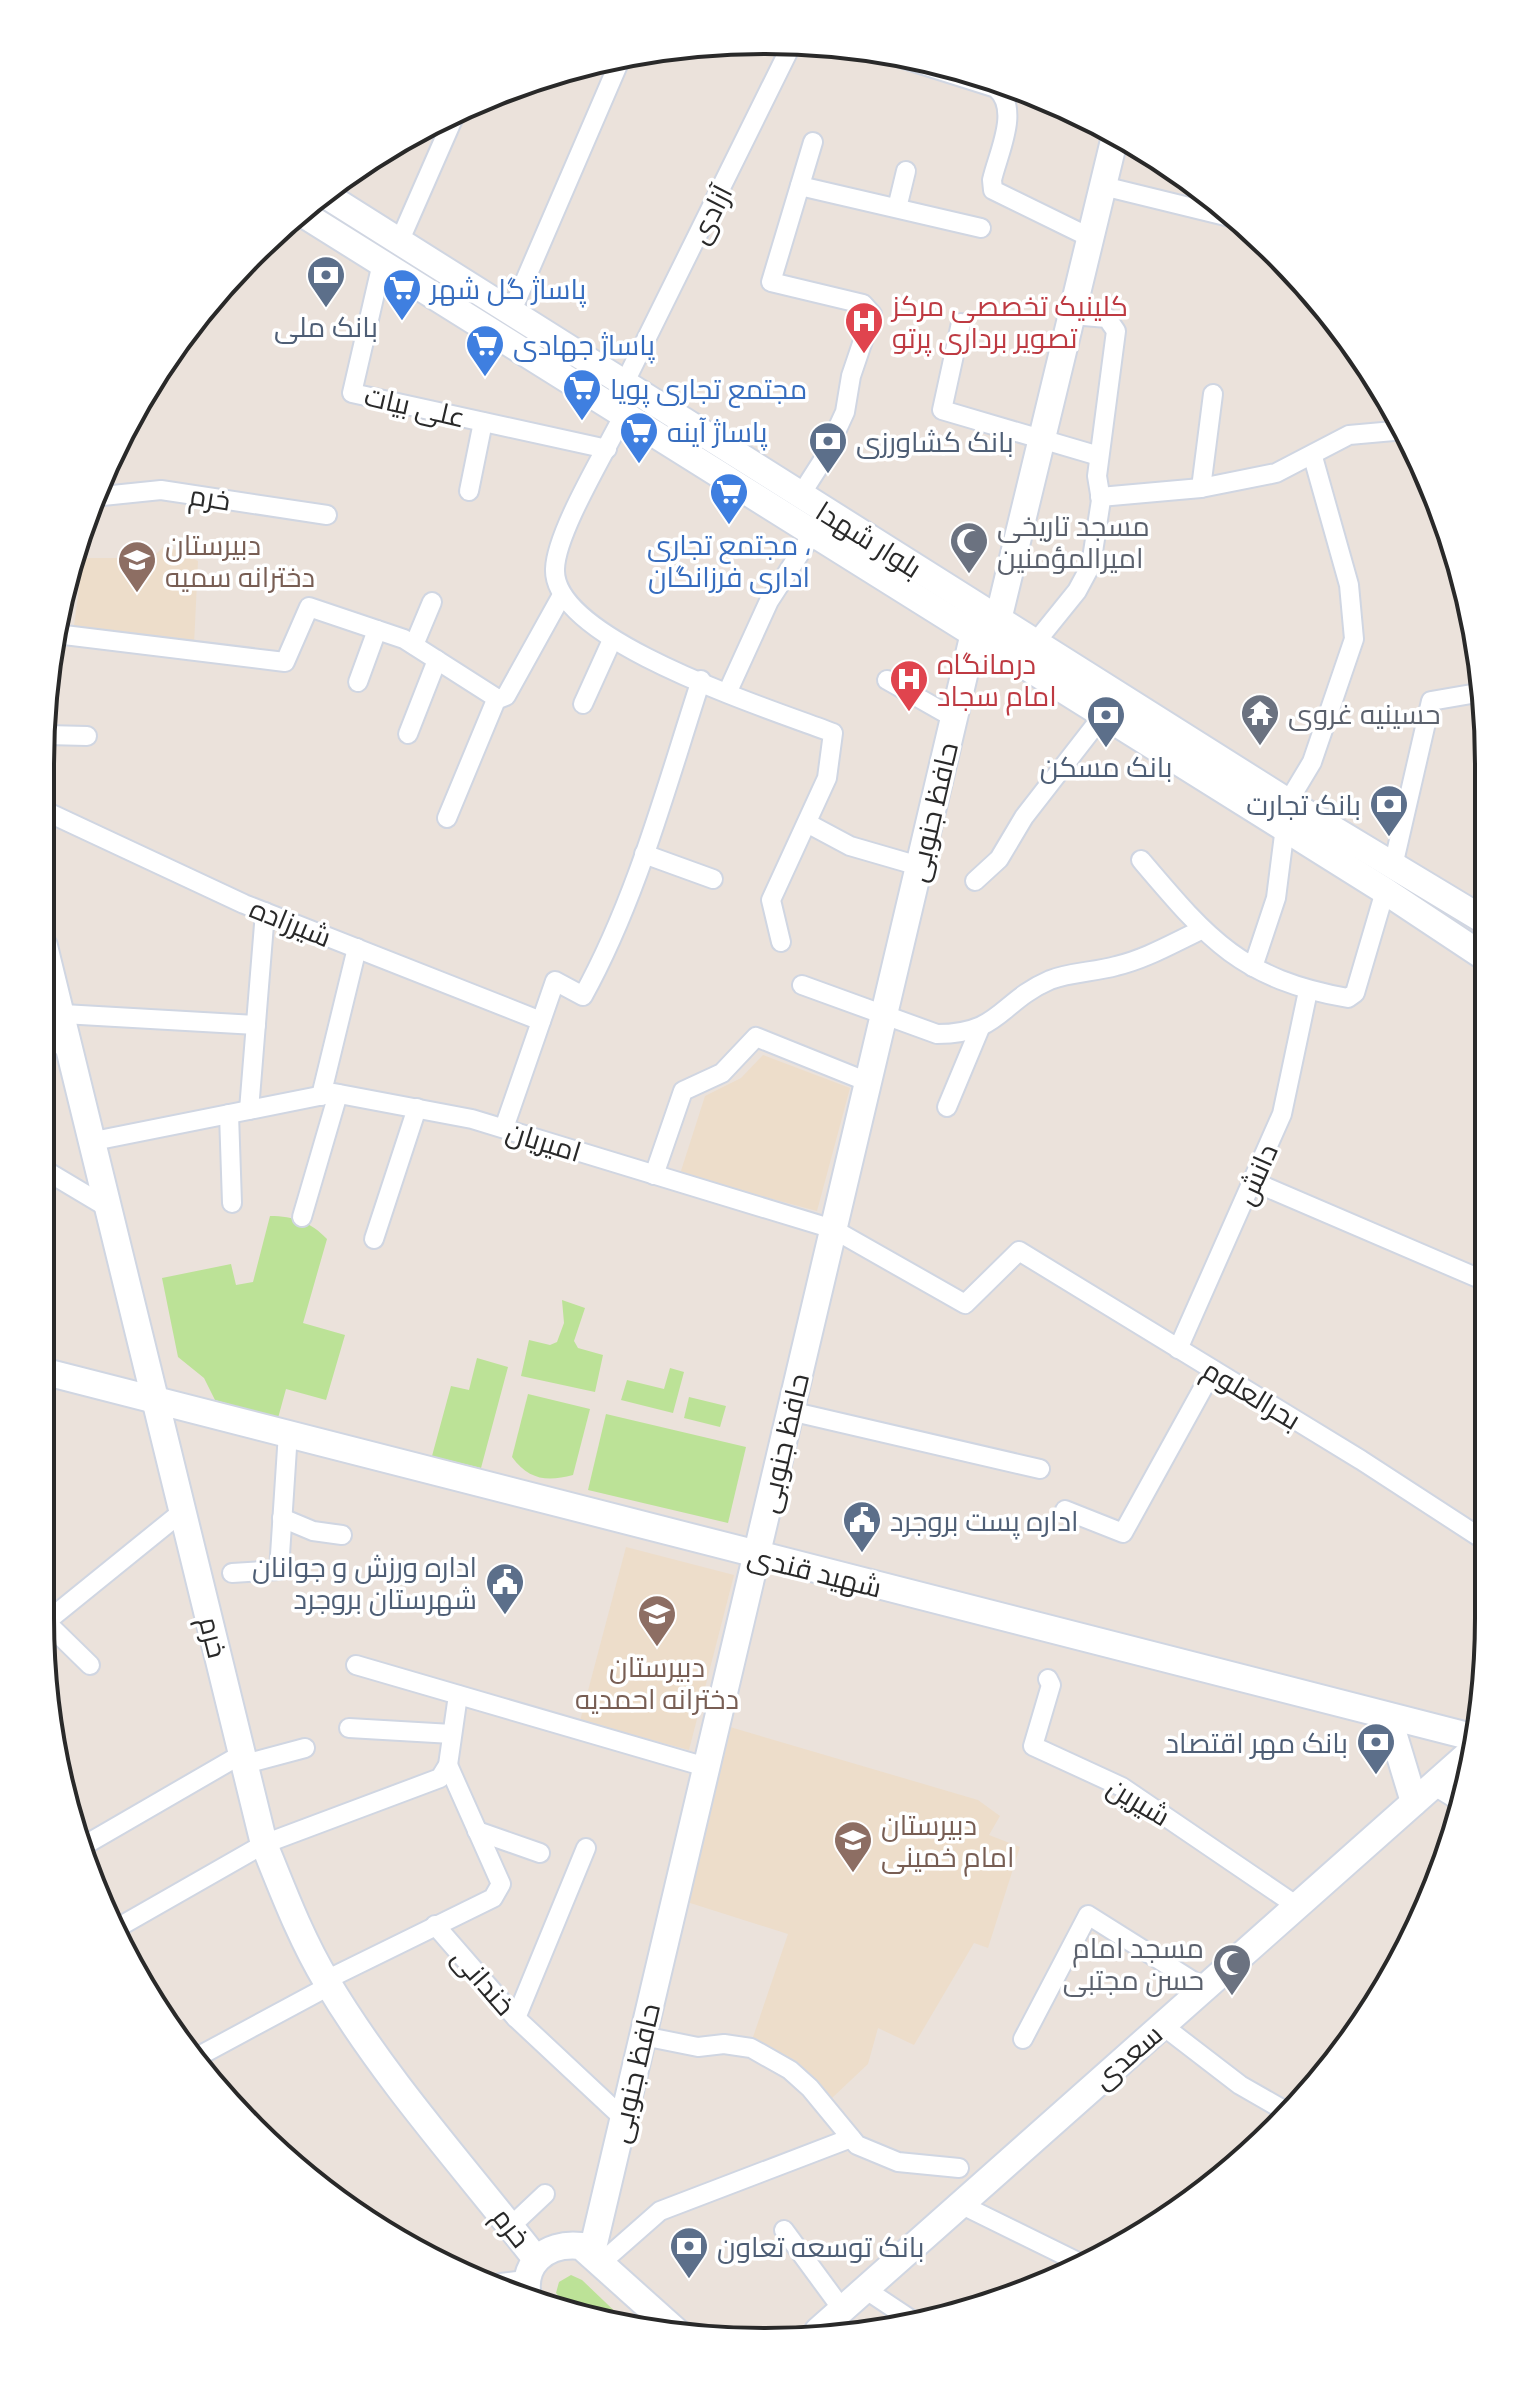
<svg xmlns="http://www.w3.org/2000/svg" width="1529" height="2382" font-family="'IBM Plex Sans',Cairo,sans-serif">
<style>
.education{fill:#edddca}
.green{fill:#bce297}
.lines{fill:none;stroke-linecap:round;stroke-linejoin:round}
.street-casing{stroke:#d0d6e2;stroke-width:22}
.secondary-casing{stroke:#d0d6e2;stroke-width:30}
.street{stroke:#fff;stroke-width:18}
.secondary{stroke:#fff;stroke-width:26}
.labels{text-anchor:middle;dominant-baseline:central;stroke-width:7;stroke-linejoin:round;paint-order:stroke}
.street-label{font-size:28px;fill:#292929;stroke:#fff}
.shop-label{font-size:28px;fill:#366cbe;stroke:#fff;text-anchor:start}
.health-label{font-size:28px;fill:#be3a42;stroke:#fff;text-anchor:start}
.service-label{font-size:28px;fill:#4e5e75;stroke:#fff;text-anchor:start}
.worship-label{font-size:28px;fill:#5b616d;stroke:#fff;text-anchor:start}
.education-label{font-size:28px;fill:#785e54;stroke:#fff;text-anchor:start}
.rim{fill:none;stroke:#292929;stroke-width:4}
</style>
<rect width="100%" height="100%" fill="#ebe2db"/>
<g class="education">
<polygon points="165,545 198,561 194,645 74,626 83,558 152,558"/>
<polygon points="763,1055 850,1088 817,1211 680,1174 705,1096 741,1078"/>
<polygon points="626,1547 734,1575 689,1750 580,1721"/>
<polygon points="730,1727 978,1800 1000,1816 989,1835 1020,1847 988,1948 974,1943 914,2045 878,2028 868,2064 832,2098 776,2052 751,2043 788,1934 687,1902"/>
</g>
<g class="green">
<path d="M270,1216C294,1216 311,1222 327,1239L303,1323L345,1335L326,1400L286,1389L278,1418L215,1400L204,1378L178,1357L162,1278L231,1264L236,1285L253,1282Z"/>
<polygon points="562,1300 585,1308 574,1341 578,1348 603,1355 595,1392 521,1376 529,1340 550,1345 557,1342 564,1323"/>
<polygon points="477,1358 508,1367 481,1468 432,1456 451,1386 469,1390"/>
<polygon points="670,1368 684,1372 673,1413 621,1400 627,1380 664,1389"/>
<path d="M528,1394L590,1409L573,1475C547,1482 529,1480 512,1457Z"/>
<polygon points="689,1397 726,1406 720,1427 684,1418"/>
<polygon points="606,1414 746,1447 728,1523 588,1490"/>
<polygon points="571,2275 582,2280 626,2322 571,2311 556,2293 559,2282"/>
</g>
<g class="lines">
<g class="street-casing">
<g id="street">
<path d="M879,51L996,88C1021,109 998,153 992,180L993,190L1091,238"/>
<polyline points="800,186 981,228"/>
<polyline points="1103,186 1242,220"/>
<polyline points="897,208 906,171"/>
<polyline points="400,240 457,110"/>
<polyline points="382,263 352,393 607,449"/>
<polyline points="511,313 621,58"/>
<polyline points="961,323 942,410 1099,456"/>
<polyline points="625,382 792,44"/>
<path d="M624,414C606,451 556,532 555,569C552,641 774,710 833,733L827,778L771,900L781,942"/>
<polyline points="1201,488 1213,394"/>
<polyline points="469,491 483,422"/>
<polyline points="800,496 823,460 845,412 851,376 872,314 863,304 771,282 813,142"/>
<polyline points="93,497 161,490 327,515"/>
<polyline points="1100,497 1201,488 1276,473 1349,435 1405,430"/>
<polyline points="56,634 285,662 309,607 404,639 498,699"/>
<polyline points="1035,643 1077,591 1091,565 1101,500 1097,476 1116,331 1107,318 1072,315"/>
<polyline points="414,645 432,602"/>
<polyline points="887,680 954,718"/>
<polyline points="358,682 377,630"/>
<polyline points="728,691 769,601 813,533"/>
<polyline points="583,704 612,640"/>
<polyline points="408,734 437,660"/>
<polyline points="46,735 87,736"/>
<polyline points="1288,802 1312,762 1354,639 1349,585 1313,457"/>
<polyline points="45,811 244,904 541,1021"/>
<polyline points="447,818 496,700 506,696 562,595"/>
<polyline points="807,823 850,846 919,866"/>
<polyline points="644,854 713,879"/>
<path d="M1141,860C1208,939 1241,979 1348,998L1355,993L1385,891"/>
<polyline points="1393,866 1431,701 1483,692"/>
<polyline points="975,881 999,859 1024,817 1104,714"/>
<polyline points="1253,967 1276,898 1285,827"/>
<path d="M802,985L937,1034C1001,1034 999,1002 1050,980C1070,972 1095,972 1116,966C1146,959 1173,943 1201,930"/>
<polyline points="63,1014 256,1025"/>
<polyline points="44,1047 70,1041"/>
<polyline points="321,1096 357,948"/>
<polyline points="947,1107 980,1028"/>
<polyline points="249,1110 265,912"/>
<polyline points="229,1114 232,1203"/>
<path d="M504,1128L555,981L583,996C637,898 666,787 701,680"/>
<polyline points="94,1141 334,1093 472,1119 833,1229 965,1304 1019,1251 1361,1460 1484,1540"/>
<polyline points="43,1169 110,1209"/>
<polyline points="654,1175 683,1091 722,1073 756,1037 868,1082"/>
<polyline points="1252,1181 1485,1281"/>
<polyline points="302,1217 338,1094"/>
<polyline points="374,1239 417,1108"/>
<polyline points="1178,1349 1282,1114 1308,991"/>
<polyline points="41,1399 48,1373"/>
<polyline points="790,1411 1040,1469"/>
<polyline points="1065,1510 1123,1533 1213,1370"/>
<polyline points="282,1518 313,1531 342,1535"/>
<polyline points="232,1573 279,1570 288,1433"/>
<polyline points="46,1622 90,1665"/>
<polyline points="41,1626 183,1511"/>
<polyline points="356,1665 706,1767"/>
<polyline points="1048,1679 1051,1685 1033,1746 1122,1787 1297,1906"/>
<polyline points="349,1728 452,1734"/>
<polyline points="245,1764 305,1748"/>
<polyline points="1433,1785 1459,1801"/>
<polyline points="477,1831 540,1853"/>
<polyline points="78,1849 242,1754"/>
<polyline points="435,1925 516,2018 623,2118"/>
<polyline points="117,1928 264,1844 440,1778 448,1765 458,1695"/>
<polyline points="326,1980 493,1898 501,1884 448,1765"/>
<polyline points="516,2018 586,1848"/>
<polyline points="1162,2025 1240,2085 1289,2113"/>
<polyline points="643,2036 698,2047 724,2044 751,2048 790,2070 810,2088 857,2145 898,2162 959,2168"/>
<polyline points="1023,2039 1088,1915 1204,1988"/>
<polyline points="197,2057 329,1986"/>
<polyline points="960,2204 1076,2261"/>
<polyline points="511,2226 545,2194"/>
<polyline points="784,2230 842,2309"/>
<polyline points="602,2262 660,2211 851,2138"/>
<polyline points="865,2289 913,2321"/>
</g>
</g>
<g class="secondary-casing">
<g id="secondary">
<polyline points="321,192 1288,802 1487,922"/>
<polyline points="300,212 1385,891 1486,958"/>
<polyline points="998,620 1116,132"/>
<path d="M44,946L264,1844C283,1891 301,1939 327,1982C386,2081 466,2169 536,2259"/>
<polyline points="42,1371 1476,1738"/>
<polyline points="1388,1716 1414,1802"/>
<polyline points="592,2252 974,633"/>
<polyline points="501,2287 526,2284"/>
<path d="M529,2302C519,2265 545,2242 581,2246L678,2333"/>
<polyline points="818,2331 1473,1750"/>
</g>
</g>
<use href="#street" class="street"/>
<use href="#secondary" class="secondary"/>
</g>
<defs>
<g id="bank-pin" transform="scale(2)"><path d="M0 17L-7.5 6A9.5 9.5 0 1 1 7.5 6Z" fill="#5c6f8a" stroke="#fff"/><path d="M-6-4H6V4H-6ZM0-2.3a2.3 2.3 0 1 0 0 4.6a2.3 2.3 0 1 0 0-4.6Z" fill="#fff"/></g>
<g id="supermarket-pin" transform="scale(2)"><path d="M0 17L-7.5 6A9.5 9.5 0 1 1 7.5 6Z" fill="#3f7fe0" stroke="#fff"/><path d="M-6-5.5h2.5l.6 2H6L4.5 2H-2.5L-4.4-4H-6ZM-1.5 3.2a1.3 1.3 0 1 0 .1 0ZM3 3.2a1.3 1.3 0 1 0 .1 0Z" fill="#fff"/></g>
<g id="hospital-pin" transform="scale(2)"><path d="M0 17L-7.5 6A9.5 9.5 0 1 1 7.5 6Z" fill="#e0444e" stroke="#fff"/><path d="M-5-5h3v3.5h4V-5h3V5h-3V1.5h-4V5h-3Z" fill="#fff"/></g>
<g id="mosque-pin" transform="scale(2)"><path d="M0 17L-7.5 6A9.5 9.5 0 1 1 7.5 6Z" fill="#6b7280" stroke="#fff"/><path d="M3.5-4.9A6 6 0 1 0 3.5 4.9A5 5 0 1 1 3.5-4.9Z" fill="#fff"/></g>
<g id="school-pin" transform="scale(2)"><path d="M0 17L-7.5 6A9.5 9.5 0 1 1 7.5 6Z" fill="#8d6e63" stroke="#fff"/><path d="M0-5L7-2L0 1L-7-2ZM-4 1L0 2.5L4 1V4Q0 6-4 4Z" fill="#fff"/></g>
<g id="temple-pin" transform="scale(2)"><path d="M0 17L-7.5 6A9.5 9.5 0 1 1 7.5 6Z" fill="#6b7280" stroke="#fff"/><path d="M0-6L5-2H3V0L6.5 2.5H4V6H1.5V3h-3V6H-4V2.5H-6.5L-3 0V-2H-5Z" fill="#fff"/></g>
<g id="civic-pin" transform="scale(2)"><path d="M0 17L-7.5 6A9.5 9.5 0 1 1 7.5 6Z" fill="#5c6f8a" stroke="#fff"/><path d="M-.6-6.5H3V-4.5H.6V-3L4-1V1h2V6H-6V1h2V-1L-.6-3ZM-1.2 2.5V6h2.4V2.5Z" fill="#fff"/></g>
</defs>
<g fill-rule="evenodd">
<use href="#bank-pin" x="326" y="275"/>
<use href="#supermarket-pin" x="402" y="288"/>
<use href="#hospital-pin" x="864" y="321"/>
<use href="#supermarket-pin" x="485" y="344"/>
<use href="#supermarket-pin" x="582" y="388"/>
<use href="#supermarket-pin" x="639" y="431"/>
<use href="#bank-pin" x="828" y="441"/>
<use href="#supermarket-pin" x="729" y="492"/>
<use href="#mosque-pin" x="969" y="541"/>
<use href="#school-pin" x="137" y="560"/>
<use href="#hospital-pin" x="909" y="679"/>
<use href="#temple-pin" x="1260" y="713"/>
<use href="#bank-pin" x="1106" y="715"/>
<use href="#bank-pin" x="1389" y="804"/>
<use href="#civic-pin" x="862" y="1520"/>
<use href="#civic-pin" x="505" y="1582"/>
<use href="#school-pin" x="657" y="1614"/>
<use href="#bank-pin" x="1376" y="1742"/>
<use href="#school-pin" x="853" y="1840"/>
<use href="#mosque-pin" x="1232" y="1963"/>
<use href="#bank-pin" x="689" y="2246"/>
</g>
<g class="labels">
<g class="street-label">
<text transform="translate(710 214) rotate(-63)">آزادی</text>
<text transform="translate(415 406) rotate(13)">علی بیات</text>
<text transform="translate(210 497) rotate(9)">خرم</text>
<text transform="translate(869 539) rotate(32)">بلوار شهدا</text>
<text transform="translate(932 812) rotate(-77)">حافظ جنوبی</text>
<text transform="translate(291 922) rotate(22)">شیرزاده</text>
<text transform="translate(544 1141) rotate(17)">امیریان</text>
<text transform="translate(1256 1174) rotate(-66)">دانش</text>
<text transform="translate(1252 1394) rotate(31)">بحرالعلوم</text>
<text transform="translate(783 1443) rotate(-77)">حافظ جنوبی</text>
<text transform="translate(815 1571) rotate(14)">شهید قندی</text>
<text transform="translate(214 1637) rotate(76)">خرم</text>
<text transform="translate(1139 1801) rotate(31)">شیرین</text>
<text transform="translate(484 1981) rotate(49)">خندانی</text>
<text transform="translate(1127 2056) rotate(-41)">سعدی</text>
<text transform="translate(634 2073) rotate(-77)">حافظ جنوبی</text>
<text transform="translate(512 2227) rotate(52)">خرم</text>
</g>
<g class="shop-label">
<text x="430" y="288">پاساژ گل شهر</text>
<text x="513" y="344">پاساژ جهادی</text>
<text x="610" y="388">مجتمع تجاری پویا</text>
<text x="667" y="431">پاساژ آینه</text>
<text x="729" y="544" text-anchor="middle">مجتمع تجاری ،<tspan x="729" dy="32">اداری فرزانگان</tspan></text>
</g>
<g class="health-label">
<text x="892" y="305">کلینیک تخصصی مرکز<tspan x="892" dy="32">تصویر برداری پرتو</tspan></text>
<text x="937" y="663">درمانگاه<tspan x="937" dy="32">امام سجاد</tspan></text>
</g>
<g class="service-label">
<text x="326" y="326" text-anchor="middle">بانک ملی</text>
<text x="856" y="441">بانک کشاورزی</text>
<text x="1106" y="766" text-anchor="middle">بانک مسکن</text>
<text x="1361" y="804" text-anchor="end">بانک تجارت</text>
<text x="890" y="1520">اداره پست بروجرد</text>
<text x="477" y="1566" text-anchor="end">اداره ورزش و جوانان<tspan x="477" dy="32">شهرستان بروجرد</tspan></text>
<text x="1348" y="1742" text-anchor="end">بانک مهر اقتصاد</text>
<text x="717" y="2246">بانک توسعه تعاون</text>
</g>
<g class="worship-label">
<text x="997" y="525">مسجد تاریخی<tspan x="997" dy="32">امیرالمؤمنین</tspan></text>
<text x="1288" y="713">حسینیه غروی</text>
<text x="1204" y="1947" text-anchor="end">مسجد امام<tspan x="1204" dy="32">حسن مجتبی</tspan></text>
</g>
<g class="education-label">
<text x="165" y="544">دبیرستان<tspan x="165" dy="32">دخترانه سمیه</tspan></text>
<text x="657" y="1666" text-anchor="middle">دبیرستان<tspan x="657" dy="32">دخترانه احمدیه</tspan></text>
<text x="881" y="1824">دبیرستان<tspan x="881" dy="32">امام خمینی</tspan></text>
</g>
</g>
<path d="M0 0H1529V2382H0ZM764 54H765A710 710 0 0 1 1475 764V1618A710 710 0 0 1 765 2328H764A710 710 0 0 1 54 1618V764A710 710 0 0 1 764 54Z" fill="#fff" fill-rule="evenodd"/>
<path class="rim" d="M764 54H765A710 710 0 0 1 1475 764V1618A710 710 0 0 1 765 2328H764A710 710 0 0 1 54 1618V764A710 710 0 0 1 764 54Z"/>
</svg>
